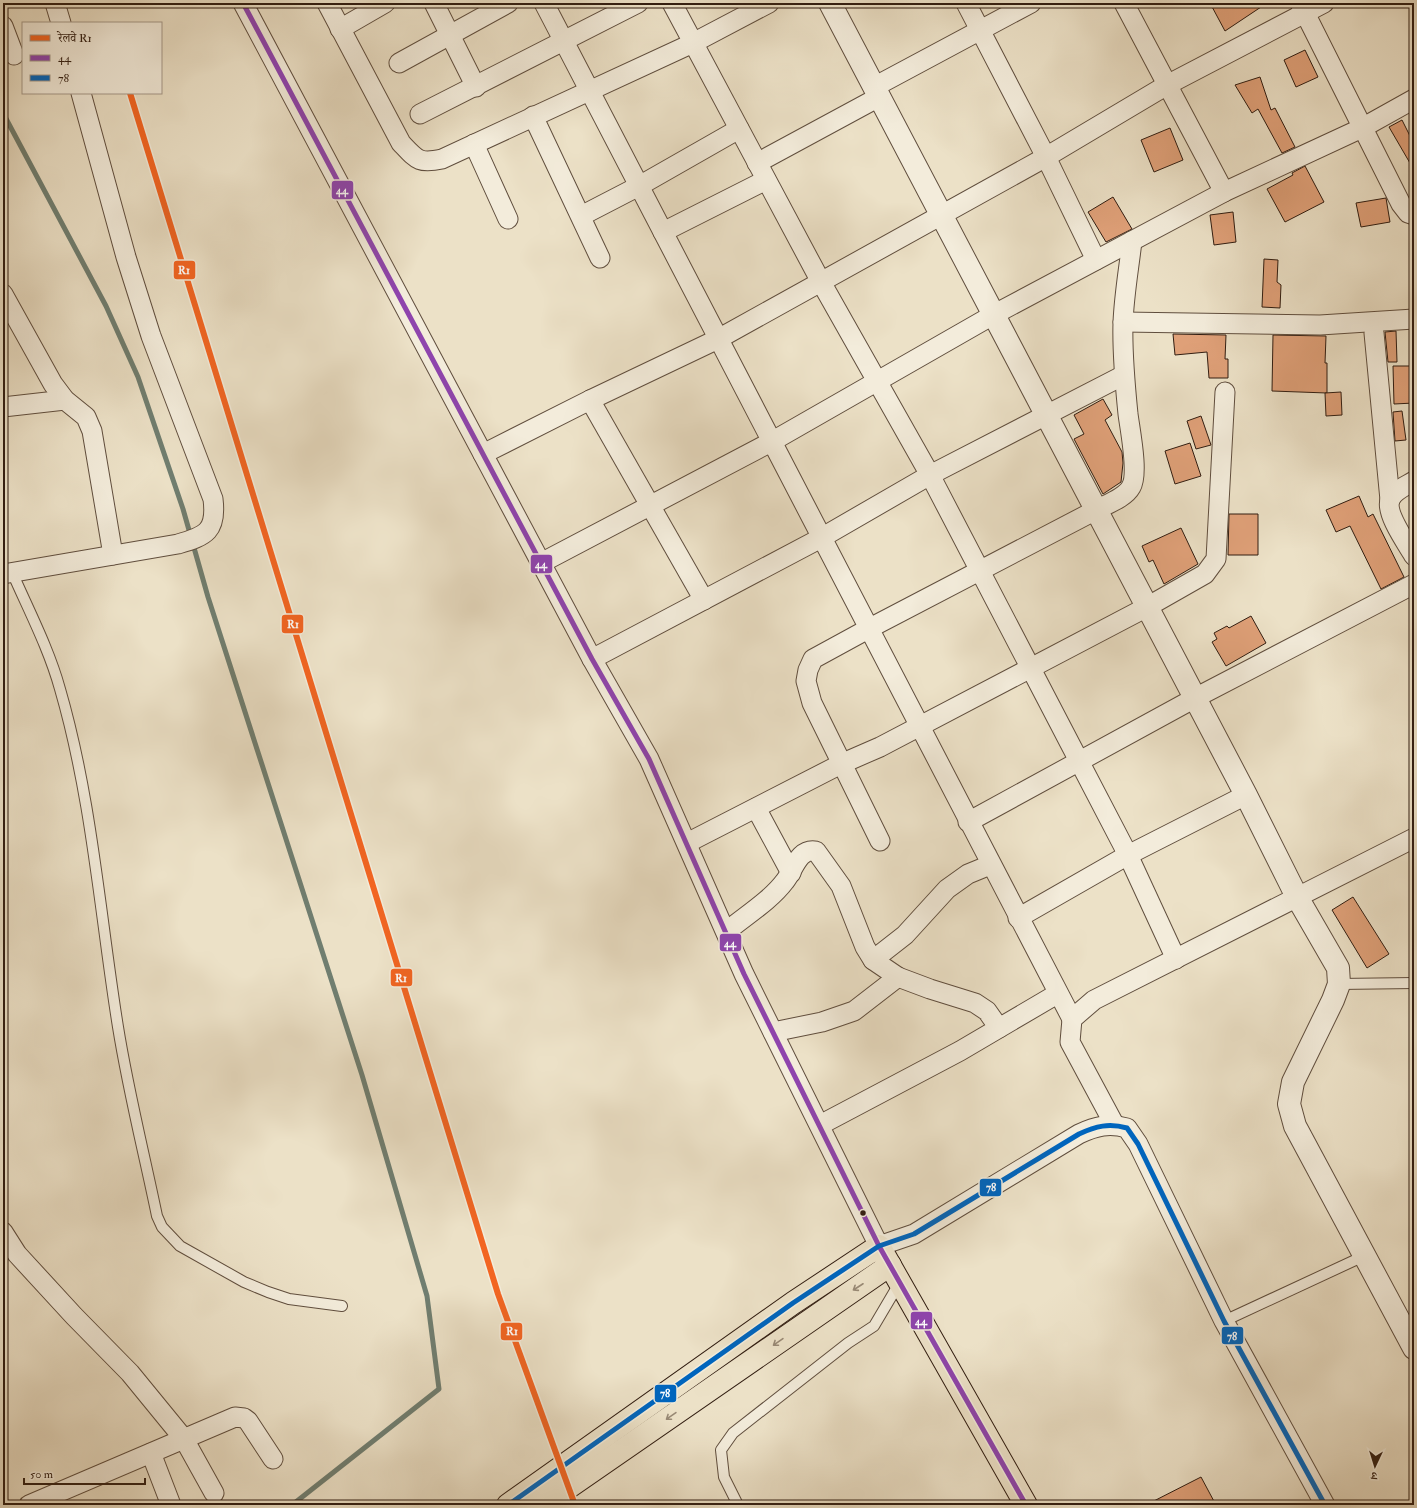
<svg xmlns="http://www.w3.org/2000/svg" width="1417" height="1508" font-family="'IM FELL Double Pica','Noto Serif Devanagari',serif">
<style>
.lines{fill:none;stroke-linecap:round;stroke-linejoin:round}
.stream{stroke:#707e70;stroke-width:5}
.building{fill:#dfa078;stroke:#311d11}
.service-casing{stroke:#604e3e;stroke-width:12}
.minor-casing{stroke:#604e3e;stroke-width:21}
.tertiary-casing{stroke:#604e3e;stroke-width:24}
.primary-casing{stroke:#311d11;stroke-width:24}
.service{stroke:#f3ecdb;stroke-width:10}
.minor{stroke:#f3ecdb;stroke-width:19}
.tertiary{stroke:#f3ecdb;stroke-width:22}
.primary{stroke:#ece1c7;stroke-width:22}
.bus-1-casing{stroke:#f3ecdb;stroke-width:8}
.bus-2-casing{stroke:#f3ecdb;stroke-width:8}
.bus-1{stroke:#8e44ad;stroke-width:5}
.bus-2{stroke:#0065bd;stroke-width:5}
.rail-1-casing{stroke:#f3ecdb;stroke-width:9}
.rail-1{stroke:#f26522;stroke-width:6}
.oneway{stroke:#988975}
.bus-dot{fill:#311d11;stroke:#f3ecdb;stroke-width:1.5}
.line-badge{stroke:#f3ecdb;stroke-width:1.5}
.badge-label{font-size:11px;text-anchor:middle;font-weight:bold;fill:#fff}
</style>
<rect width="100%" height="100%" fill="#ece1c7"/>
<filter id="stains"><feTurbulence type="fractalNoise" baseFrequency=".005" numOctaves="4"/><feColorMatrix values="0 0 0 0 .2 0 0 0 0 .09 0 0 0 0 .02 0 0 0 .5 -.17"/></filter>
<radialGradient id="worn" r=".72"><stop offset=".6" stop-color="#630" stop-opacity="0"/><stop offset="1" stop-color="#630" stop-opacity=".3"/></radialGradient>
<g class="lines">
<polyline class="stream" points="3,113 106,306 138,377 183,509 208,597 362,1075 427,1296 439,1389 292,1505"/>
</g>
<g class="building">
<polygon points="1210,3 1267,3 1225,31"/>
<polygon points="1305,50 1318,77 1296,87 1284,60"/>
<polygon points="1260,77 1271,110 1275,108 1295,147 1282,153 1258,109 1252,113 1235,85"/>
<polygon points="1402,120 1414,144 1414,170 1389,127"/>
<polygon points="1170,128 1183,160 1154,172 1141,140"/>
<polygon points="1305,166 1324,202 1285,222 1267,189 1293,175 1292,173"/>
<polygon points="1113,197 1132,229 1106,242 1088,212"/>
<polygon points="1386,198 1390,222 1361,227 1356,203"/>
<polygon points="1233,212 1236,242 1214,245 1210,215"/>
<polygon points="1264,259 1278,260 1277,282 1281,285 1280,308 1262,307"/>
<polygon points="1396,331 1397,362 1388,362 1385,332"/>
<polygon points="1173,334 1226,335 1225,359 1228,359 1228,378 1209,378 1207,352 1175,355"/>
<polygon points="1273,335 1326,336 1325,363 1327,363 1327,393 1272,391"/>
<polygon points="1393,366 1414,366 1414,403 1394,404"/>
<polygon points="1341,392 1342,415 1326,416 1325,393"/>
<polygon points="1103,399 1112,415 1105,420 1122,452 1123,463 1121,482 1103,494 1074,439 1084,434 1074,415"/>
<polygon points="1402,411 1406,440 1395,441 1393,412"/>
<polygon points="1201,416 1211,445 1196,449 1187,421"/>
<polygon points="1190,443 1201,476 1175,484 1165,451"/>
<polygon points="1359,496 1368,517 1373,514 1404,577 1381,589 1350,526 1336,532 1326,510"/>
<polygon points="1229,514 1258,514 1258,555 1228,555"/>
<polygon points="1181,528 1198,564 1164,584 1153,560 1149,562 1142,546"/>
<polygon points="1251,616 1266,643 1226,666 1212,642 1217,639 1214,633 1227,626 1229,628"/>
<polygon points="1353,897 1389,954 1367,968 1332,910"/>
<polygon points="1201,1477 1216,1505 1146,1505"/>
</g>
<g class="lines">
<g class="service-casing">
<g id="service">
<path d="M12,572C29,611 49,649 60,689C92,799 100,915 118,1027C128,1090 144,1153 157,1216L162,1227L180,1246L244,1282L268,1292L289,1299L342,1306"/>
<polyline points="1339,984 1414,983"/>
<polyline points="1224,1321 1364,1256"/>
<polyline points="738,1505 724,1477 721,1450 733,1433 848,1343 874,1326 900,1282"/>
</g>
</g>
<g class="minor-casing">
<g id="minor">
<polyline points="55,3 61,23"/>
<path d="M243,3L592,659L649,759L744,974L879,1246L914,1234L1079,1134C1096,1126 1109,1123 1127,1128L1138,1144L1224,1321L1325,1505"/>
<path d="M327,3L401,143C417,160 419,164 442,159L693,43L769,3"/>
<polyline points="434,3 476,87"/>
<polyline points="544,3 1072,1019"/>
<polyline points="672,3 821,282 930,475 1128,855 1176,959"/>
<polyline points="966,3 1046,157 1096,260"/>
<polyline points="1124,3 1224,192"/>
<polyline points="1300,3 1401,204 1408,213 1414,215"/>
<polyline points="3,26 14,55"/>
<polyline points="340,29 385,3"/>
<polyline points="399,63 508,3"/>
<polyline points="874,87 1031,3"/>
<polyline points="420,114 638,3"/>
<polyline points="533,116 600,258"/>
<polyline points="474,144 508,219"/>
<polyline points="757,163 879,97"/>
<polyline points="581,216 639,186 739,129"/>
<polyline points="663,232 766,180"/>
<polyline points="3,294 53,384 65,400 86,417 92,431 113,555"/>
<polyline points="1123,322 1320,325 1414,319"/>
<polyline points="1374,333 1390,500"/>
<polyline points="590,400 704,600"/>
<polyline points="3,407 65,400"/>
<polyline points="483,454 590,400 718,339 1046,157 1167,85 1324,3"/>
<path d="M1414,481C1406,486 1393,491 1390,500C1385,513 1407,544 1414,556"/>
<polyline points="541,563 771,442 993,315 1224,192 1362,128 1414,99"/>
<path d="M3,574L178,544C206,536 217,531 213,499L151,336L126,257L81,93"/>
<polyline points="592,659 821,538 930,475 1124,375"/>
<polyline points="756,808 791,873"/>
<polyline points="968,822 1195,698 1414,584"/>
<path d="M880,841L812,703L806,681L808,670L813,659L868,629L1096,510C1107,504 1125,498 1131,487C1139,474 1130,430 1128,414C1125,384 1122,354 1123,323C1124,295 1129,268 1132,241"/>
<polyline points="687,843 841,764 880,747 1147,607 1205,574 1216,559 1225,392"/>
<polyline points="1018,918 1128,855 1246,795"/>
<path d="M726,932C745,916 770,901 785,881C794,870 798,848 816,851L841,886L865,947L873,960L898,977L930,989L975,1003L987,1011L999,1028"/>
<polyline points="873,960 905,935 947,889 968,874 990,865"/>
<polyline points="773,1032 822,1022 854,1011 898,977"/>
<polyline points="1114,1124 1070,1042 1072,1019 1094,1000 1414,838"/>
<polyline points="820,1125 960,1051 1057,994"/>
<polyline points="3,1232 17,1254 74,1316 130,1373 184,1439 214,1493"/>
<polyline points="151,1453 171,1505"/>
<polyline points="29,1505 235,1417 244,1418 248,1421 273,1459"/>
</g>
</g>
<g class="tertiary-casing">
<polyline id="tertiary" points="830,3 1246,795 1297,897 1338,968 1339,984 1333,1000 1293,1082 1289,1104 1295,1126 1414,1348"/>
</g>
<g class="primary-casing">
<g id="primary">
<polyline points="508,1505 793,1303 879,1246 1026,1505"/>
<polyline points="543,1505 890,1265"/>
</g>
</g>
<use href="#service" class="service"/>
<use href="#minor" class="minor"/>
<use href="#tertiary" class="tertiary"/>
<use href="#primary" class="primary"/>
<g class="bus-1-casing">
<polyline id="bus-1" points="243,3 592,659 649,759 744,974 879,1246 1026,1505"/>
</g>
<g class="bus-2-casing">
<path id="bus-2" d="M508,1505L793,1303L879,1246L914,1234L1079,1134C1096,1126 1109,1123 1127,1128L1138,1144L1224,1321L1325,1505"/>
</g>
<use href="#bus-1" class="bus-1"/>
<use href="#bus-2" class="bus-2"/>
<g class="rail-1-casing">
<polyline id="rail-1" points="130,93 498,1294 575,1505"/>
</g>
<use href="#rail-1" class="rail-1"/>
</g>
<defs><path id="oneway-shaft" d="M-6 0H5M1.5-3L5.5 0L1.5 3" fill="none" stroke-width="1.6" stroke-linecap="round" stroke-linejoin="round"/></defs>
<g class="oneway">
<use href="#oneway-shaft" transform="translate(858 1287) rotate(147)"/>
<use href="#oneway-shaft" transform="translate(778 1342) rotate(145)"/>
<use href="#oneway-shaft" transform="translate(671 1416) rotate(145)"/>
</g>
<circle class="bus-dot" cx="863" cy="1213" r="3.5"/>
<g class="line-badge">
<rect x="331" y="180" width="23" height="20" rx="4" fill="#8e44ad"/>
<rect x="173" y="260" width="23" height="20" rx="4" fill="#f26522"/>
<rect x="530" y="554" width="23" height="20" rx="4" fill="#8e44ad"/>
<rect x="281" y="614" width="23" height="20" rx="4" fill="#f26522"/>
<rect x="719" y="933" width="23" height="19" rx="4" fill="#8e44ad"/>
<rect x="390" y="968" width="23" height="19" rx="4" fill="#f26522"/>
<rect x="979" y="1178" width="23" height="19" rx="4" fill="#0065bd"/>
<rect x="910" y="1311" width="23" height="19" rx="4" fill="#8e44ad"/>
<rect x="500" y="1322" width="23" height="19" rx="4" fill="#f26522"/>
<rect x="1221" y="1326" width="23" height="19" rx="4" fill="#0065bd"/>
<rect x="654" y="1384" width="23" height="19" rx="4" fill="#0065bd"/>
</g>
<g class="badge-label">
<text x="342" y="194">44</text>
<text x="184" y="274">R1</text>
<text x="541" y="568">44</text>
<text x="293" y="628">R1</text>
<text x="730" y="947">44</text>
<text x="401" y="982">R1</text>
<text x="991" y="1191">78</text>
<text x="921" y="1325">44</text>
<text x="512" y="1335">R1</text>
<text x="1232" y="1340">78</text>
<text x="665" y="1397">78</text>
</g>
<rect width="1417" height="1508" fill="none" stroke="#ece1c7" stroke-width="16"/>
<rect x="4" y="4" width="1409" height="1500" fill="none" stroke="#311d11" stroke-width="2"/>
<rect x="8" y="8" width="1401" height="1492" fill="none" stroke="#311d11"/>
<rect x="22" y="22" width="140" height="72" fill="#f3ecdb" stroke="#a5998a"/>
<rect x="30" y="35" width="20" height="6" fill="#f26522" stroke="#a5998a"/>
<text x="58" y="42" font-size="12" fill="#311d11">रेलवे R1</text>
<rect x="30" y="55" width="20" height="6" fill="#8e44ad" stroke="#a5998a"/>
<text x="58" y="62" font-size="12" fill="#311d11">44</text>
<rect x="30" y="75" width="20" height="6" fill="#0065bd" stroke="#a5998a"/>
<text x="58" y="82" font-size="12" fill="#311d11">78</text>
<g transform="translate(1375 1466) rotate(184)" stroke="#f3ecdb" stroke-width="3" paint-order="stroke">
<path d="M0-3L7 15L0 10L-7 15Z" fill="#311d11"/>
<text y="-6" font-size="11" font-weight="bold" text-anchor="middle" fill="#311d11">उ</text>
</g>
<path d="M24 1478v6h121v-6" fill="none" stroke="#311d11" stroke-width="2"/>
<text x="30" y="1478" font-size="12" fill="#311d11" stroke="#f3ecdb" stroke-width="3" paint-order="stroke">50 m</text>
<rect width="100%" height="100%" filter="url(#stains)"/>
<rect width="100%" height="100%" fill="url(#worn)"/>
</svg>
